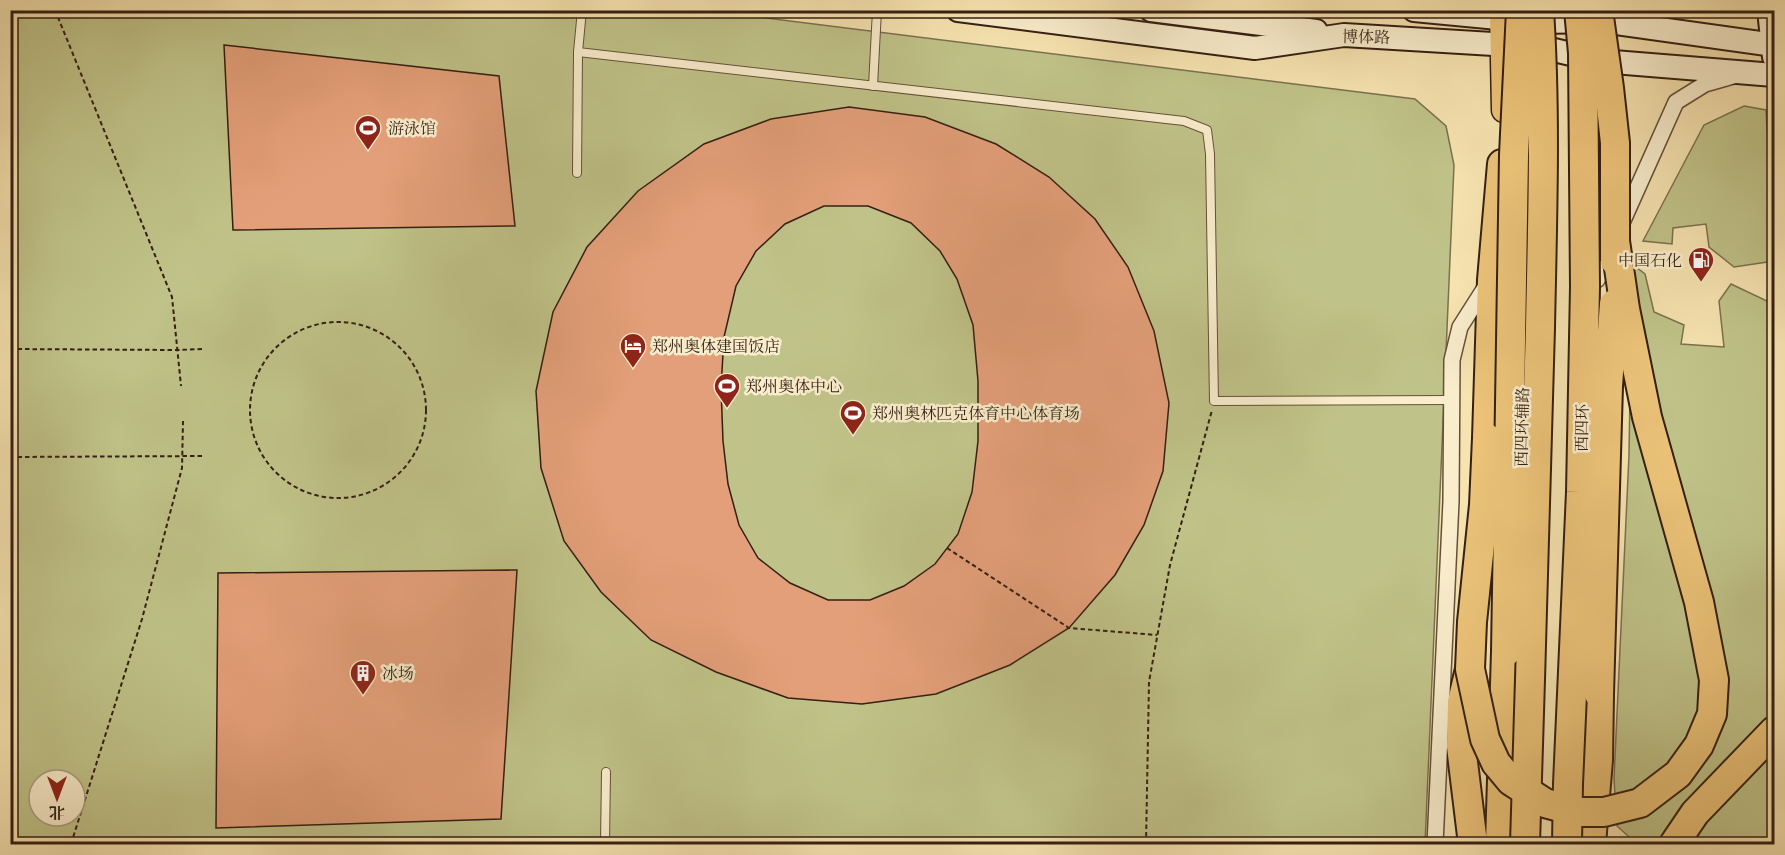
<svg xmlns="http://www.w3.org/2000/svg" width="1785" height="855" font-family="'IM FELL Great Primer','Noto Serif SC',serif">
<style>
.green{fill:#c0c389;stroke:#7a714e;stroke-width:1.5;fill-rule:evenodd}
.building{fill:#e39f79;stroke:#341f12;stroke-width:1.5;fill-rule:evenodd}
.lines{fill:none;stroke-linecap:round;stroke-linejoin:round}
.lane-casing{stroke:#64503a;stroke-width:10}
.street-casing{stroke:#64503a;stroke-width:18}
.secondary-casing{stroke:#341f12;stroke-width:26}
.primary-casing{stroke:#341f12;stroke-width:27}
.highway-casing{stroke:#341f12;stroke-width:32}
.path{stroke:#341f12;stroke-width:2;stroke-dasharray:4.5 3;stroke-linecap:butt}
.lane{stroke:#f9edcc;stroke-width:8}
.street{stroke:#f9edcc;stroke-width:15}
.secondary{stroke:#f9edcc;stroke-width:22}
.primary{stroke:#ebc278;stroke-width:24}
.highway{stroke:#ebc278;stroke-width:28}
.highway-bridge-casing{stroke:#341f12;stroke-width:32;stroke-linecap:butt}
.highway-bridge{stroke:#ebc278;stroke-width:28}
.labels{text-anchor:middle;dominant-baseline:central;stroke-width:5;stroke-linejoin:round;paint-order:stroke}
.street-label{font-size:16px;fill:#341f12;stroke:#f9edcc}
.poi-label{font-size:16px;fill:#341f12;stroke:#f9edcc;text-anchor:start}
</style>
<rect width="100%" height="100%" fill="#f6e3b0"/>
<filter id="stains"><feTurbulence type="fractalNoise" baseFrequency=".00333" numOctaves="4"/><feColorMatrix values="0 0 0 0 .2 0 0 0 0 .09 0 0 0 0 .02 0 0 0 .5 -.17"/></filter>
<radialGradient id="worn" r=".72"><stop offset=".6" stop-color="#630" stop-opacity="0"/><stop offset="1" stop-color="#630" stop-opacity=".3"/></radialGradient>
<g class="green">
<path d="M10,11H710L1415,99L1446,126L1454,165L1425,844H11ZM39,780H75V816H39Z"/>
<polygon points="1744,106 1766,110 1774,261 1734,267 1709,247 1706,224 1673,228 1672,244 1643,241 1704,125"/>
<polygon points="1632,264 1645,274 1654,312 1684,325 1681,344 1724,347 1719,301 1731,284 1767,301 1774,326 1774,844 1637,844 1617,826 1614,779 1629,455"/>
</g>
<g class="building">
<polygon points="224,45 499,76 515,226 233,230"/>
<path d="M849,107L925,117L996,144L1049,177L1095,219L1128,267L1154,331L1169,403L1163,471L1144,525L1115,575L1069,628L1010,665L936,694L862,704L788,698L716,672L651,640L601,592L564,541L541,468L536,391L553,312L587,247L638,191L704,144L771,119ZM824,206H868L911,223L940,251L957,279L973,325L978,381V441L972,492L958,534L935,564L904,586L870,600H828L790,583L758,558L739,525L728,484L723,441L721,388L724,337L736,286L756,251L785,224Z"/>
<polygon points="517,570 501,819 216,828 218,573"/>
</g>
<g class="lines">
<g class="lane-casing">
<g id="lane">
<polyline points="582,10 578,52 1184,121 1207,130 1210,154 1214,401 1451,400"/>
<polyline points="873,86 877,10"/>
<polyline points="577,173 578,52"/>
<polyline points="605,844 606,772"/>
<polyline points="956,844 1067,843 1067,844"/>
</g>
</g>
<g class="street-casing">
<g id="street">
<polyline points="1621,225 1676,102 1705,84 1733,76"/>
<polyline points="1597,280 1610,250"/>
<polyline points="1435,844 1451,501 1452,360 1460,327 1488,283"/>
</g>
</g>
<g class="secondary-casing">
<g id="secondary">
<polyline points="958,10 1255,48 1344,35 1541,47 1601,61 1774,75"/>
<polyline points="1151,10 1316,31"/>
<polyline points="1414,10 1539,22 1602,21 1774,45"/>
<polyline points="1769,10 1774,57"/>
</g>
</g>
<g class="primary-casing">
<g id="primary">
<polyline points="1502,10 1504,110"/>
<polyline points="1598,239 1600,103"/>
</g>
</g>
<g class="highway-casing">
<g id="highway">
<polyline points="1487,438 1492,280 1502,164"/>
<polyline points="1470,669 1462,702 1461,746 1473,844"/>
<polyline points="1500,844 1506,652"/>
<polyline points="1591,844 1598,760 1599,694"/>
<polyline points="1674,844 1695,813 1774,731"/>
</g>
</g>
<g class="path">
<polyline points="55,10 172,297 181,386"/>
<circle cx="338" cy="410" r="88"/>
<polyline points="10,349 178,350 202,349"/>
<polyline points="10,457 204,456"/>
<polyline points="947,548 1069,628 1157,635"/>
<polyline points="71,844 142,619 182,468 183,421"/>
<polyline points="1146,844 1149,682 1170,565 1212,410"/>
</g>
<use href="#lane" class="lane"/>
<use href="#street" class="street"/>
<use href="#secondary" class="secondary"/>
<use href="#primary" class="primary"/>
<use href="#highway" class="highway"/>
<g class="highway-bridge-casing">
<g id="highway-bridge">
<polyline points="1598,10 1609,88 1615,143 1615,261"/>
<polyline points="1487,438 1484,505 1472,622 1470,669 1485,739 1496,763 1511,781 1545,803 1578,812 1604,812 1640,803 1678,774 1699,745 1712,714 1714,680 1699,602 1647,417 1625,309 1615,241"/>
<polyline points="1506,652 1514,155 1521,10"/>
<polyline points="1599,694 1608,386 1614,304"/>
<path d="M1525,844C1530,672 1536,500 1540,328C1542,222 1546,116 1539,10"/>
<polyline points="1567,844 1568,784 1581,492 1585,287 1583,53 1579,10"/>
</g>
</g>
<use href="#highway-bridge" class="highway-bridge"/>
</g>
<defs>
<g id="stadium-pin" transform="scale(1.35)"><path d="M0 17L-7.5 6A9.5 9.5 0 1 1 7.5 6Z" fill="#8f2418" stroke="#f9edcc"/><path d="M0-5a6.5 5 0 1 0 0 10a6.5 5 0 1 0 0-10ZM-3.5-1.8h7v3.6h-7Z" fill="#fff"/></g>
<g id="fuel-pin" transform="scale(1.35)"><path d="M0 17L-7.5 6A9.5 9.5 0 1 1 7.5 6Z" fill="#8f2418" stroke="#f9edcc"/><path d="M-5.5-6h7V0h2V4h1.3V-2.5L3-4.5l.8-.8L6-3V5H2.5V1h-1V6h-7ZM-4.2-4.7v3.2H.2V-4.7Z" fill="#fff"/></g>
<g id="hotel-pin" transform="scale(1.35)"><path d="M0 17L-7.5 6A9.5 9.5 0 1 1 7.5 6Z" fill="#8f2418" stroke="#f9edcc"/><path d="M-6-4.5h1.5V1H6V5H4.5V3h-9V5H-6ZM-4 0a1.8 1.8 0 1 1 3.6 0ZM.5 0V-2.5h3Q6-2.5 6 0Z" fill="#fff"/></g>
<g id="building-pin" transform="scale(1.35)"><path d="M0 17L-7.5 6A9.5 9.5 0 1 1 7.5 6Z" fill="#8f2418" stroke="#f9edcc"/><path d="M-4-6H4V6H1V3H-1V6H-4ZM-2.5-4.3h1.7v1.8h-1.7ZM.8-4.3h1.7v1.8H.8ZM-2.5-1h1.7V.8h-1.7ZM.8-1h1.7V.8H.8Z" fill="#fff"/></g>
</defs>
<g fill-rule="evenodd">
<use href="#stadium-pin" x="368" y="128"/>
<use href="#fuel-pin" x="1701" y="260"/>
<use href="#hotel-pin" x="633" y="346"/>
<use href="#stadium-pin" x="727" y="386"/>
<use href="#stadium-pin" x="853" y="413"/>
<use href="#building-pin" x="363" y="673"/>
</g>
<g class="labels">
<g class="street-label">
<text transform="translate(1366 37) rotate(1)">博体路</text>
<text transform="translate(1522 427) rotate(-89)">西四环辅路</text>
<text transform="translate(1582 428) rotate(-89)">西四环</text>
</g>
<g class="poi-label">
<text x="388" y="128">游泳馆</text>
<text x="1682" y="260" text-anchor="end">中国石化</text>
<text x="652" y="346">郑州奥体建国饭店</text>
<text x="746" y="386">郑州奥体中心</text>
<text x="872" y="413">郑州奥林匹克体育中心体育场</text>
<text x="382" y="673">冰场</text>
</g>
</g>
<rect width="1785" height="855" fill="none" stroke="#f6e3b0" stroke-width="36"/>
<rect x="12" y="12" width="1761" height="831" fill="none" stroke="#341f12" stroke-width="3"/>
<rect x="18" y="18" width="1749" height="819" fill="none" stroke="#341f12" stroke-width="1.5"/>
<g transform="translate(57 798) rotate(180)"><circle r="28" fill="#f9edcc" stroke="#aa9b82" stroke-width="1.5"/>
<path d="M0-4.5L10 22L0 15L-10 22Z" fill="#8f2418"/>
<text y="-9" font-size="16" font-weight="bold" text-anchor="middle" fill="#341f12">北</text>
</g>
<rect width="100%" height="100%" filter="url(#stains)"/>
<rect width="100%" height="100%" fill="url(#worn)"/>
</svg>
